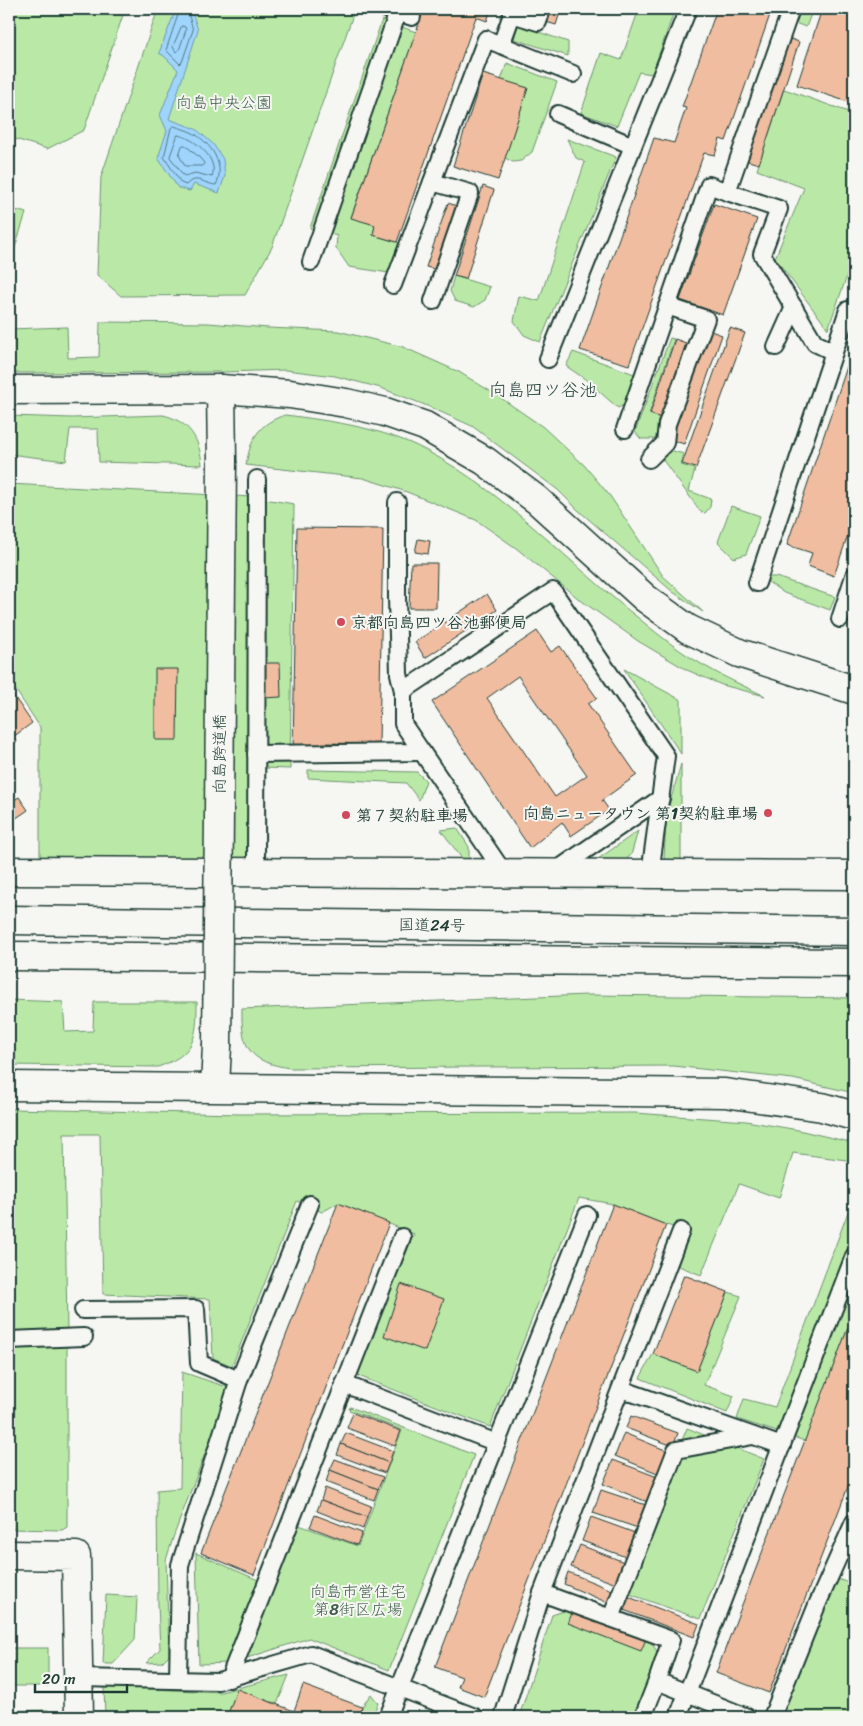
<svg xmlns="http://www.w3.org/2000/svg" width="863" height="1726" font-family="Sriracha,'Klee One',sans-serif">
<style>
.green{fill:#bae9a7;stroke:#6c936e}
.water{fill:#9fd4fd;stroke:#6c98ad}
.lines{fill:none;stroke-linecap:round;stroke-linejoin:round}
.shore{stroke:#527984;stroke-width:1}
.building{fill:#f0bda1;stroke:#1f3d34;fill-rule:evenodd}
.lane-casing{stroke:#1f3d34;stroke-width:20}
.street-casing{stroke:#1f3d34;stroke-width:31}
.secondary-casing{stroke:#1f3d34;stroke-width:31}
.highway-casing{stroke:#1f3d34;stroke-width:31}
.lane{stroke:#f6f6f2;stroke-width:16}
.street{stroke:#f6f6f2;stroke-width:28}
.secondary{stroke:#f6f6f2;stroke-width:28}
.highway{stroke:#f6f6f2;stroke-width:28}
.secondary-bridge-casing{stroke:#1f3d34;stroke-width:31;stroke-linecap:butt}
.secondary-bridge{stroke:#f6f6f2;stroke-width:28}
.poi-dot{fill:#d1495b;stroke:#f6f6f2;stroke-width:2}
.labels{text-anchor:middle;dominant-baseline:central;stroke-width:4;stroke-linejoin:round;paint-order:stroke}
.park-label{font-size:16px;fill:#3e5f4b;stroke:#f6f6f2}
.poi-label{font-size:16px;font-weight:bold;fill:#1f3d34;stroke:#f6f6f2;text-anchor:start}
.street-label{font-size:16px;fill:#1f3d34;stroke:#f6f6f2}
.neighbourhood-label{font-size:18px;fill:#1f3d34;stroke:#f6f6f2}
</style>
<rect width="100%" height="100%" fill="#f6f6f2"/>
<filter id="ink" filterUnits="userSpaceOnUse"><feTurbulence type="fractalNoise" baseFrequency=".02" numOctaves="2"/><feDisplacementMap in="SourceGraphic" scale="10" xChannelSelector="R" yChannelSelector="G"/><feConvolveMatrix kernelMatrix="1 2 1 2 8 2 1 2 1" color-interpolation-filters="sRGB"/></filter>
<g filter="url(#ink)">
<g class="green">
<polygon points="9,9 125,9 84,130 47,149 9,137"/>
<polygon points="158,9 355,9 272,247 245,295 121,296 97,275 101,177"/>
<polygon points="639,9 675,9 652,74 639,72 617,126 581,113 601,53 621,60"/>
<polygon points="797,9 813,9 806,27 792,22"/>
<polygon points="382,20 416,32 351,217 375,225 373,235 406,245 396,274 349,267 336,248 337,236 310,228"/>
<polygon points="518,25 568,42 568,56 514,39"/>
<polygon points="507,63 557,82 532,152 521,161 513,162 505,158 528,88 501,80"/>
<polygon points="784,89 854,114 854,275 848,273 828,329 775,258 804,188 757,170"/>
<polygon points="567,139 616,157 540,342 524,335 514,321 519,296 539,301 585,162 576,158"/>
<polygon points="9,208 26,213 9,266"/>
<polygon points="454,276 490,287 485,300 474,307 455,301 450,291"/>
<polygon points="100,322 208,323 268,328 338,331 403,347 459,372 498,396 543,427 584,465 610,496 663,576 703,612 673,592 578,510 558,490 472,426 425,405 381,388 335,376 286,370 225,372 9,373 9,329 67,327 68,358 99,357"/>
<polygon points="670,338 674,339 649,414 661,418 659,439 641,439 635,432"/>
<path d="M573,352L637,375C633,388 631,403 618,408L585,379L566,366Z"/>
<path d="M163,415C189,421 200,439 202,465L99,462L98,429H70L66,461L9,454V416L72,418Z"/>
<path d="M285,415C332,421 383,428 425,450C507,493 570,565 642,621C661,637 682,653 703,665C723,677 744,686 765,696L722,685L687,670L638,641L579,599L516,548L476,520L407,492L363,478L246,465C251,438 258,424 285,415Z"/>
<polygon points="665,449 684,454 681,465 695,469 689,491 711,499 710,507 705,513 701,512 662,459"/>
<polygon points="9,484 252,497 294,504 290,769 263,768 261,860 40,861 40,727 9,680"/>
<polygon points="731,506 760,516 746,554 734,558 718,542"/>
<polygon points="761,577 776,577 835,597 830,610 784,593"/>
<polygon points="624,669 681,700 681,754"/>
<polygon points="681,764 681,862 664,862 666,816"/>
<polygon points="308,770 417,772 426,781 419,800 406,783 308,778"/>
<polygon points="457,828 469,847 469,862 463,860 441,830"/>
<polygon points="638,831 631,855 618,866 591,864"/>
<path d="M587,995L854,998V1093L793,1079L674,1066L290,1068C250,1062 241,1049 242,1009Z"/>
<path d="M9,1000L63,1002L65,1032L93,1031L94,1002H197C197,1038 195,1054 158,1067L9,1065Z"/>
<polygon points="9,1109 239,1114 635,1113 746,1121 798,1130 854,1143 854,1161 793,1153 779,1198 739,1184 701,1275 674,1264 689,1231 666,1225 613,1204 579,1198 490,1427 356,1375 414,1234 338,1203 322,1212 297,1201 232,1366 213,1358 210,1299 103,1294 100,1134 64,1134 67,1332 67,1527 62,1530 9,1529"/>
<polygon points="854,1196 854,1312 805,1441 737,1419 744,1399 775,1407"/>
<polygon points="728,1292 741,1296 704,1385 734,1396 727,1413 640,1378 653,1354 697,1371"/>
<polygon points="182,1372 230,1388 174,1535 166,1560 169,1655 162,1662 146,1663 160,1649 158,1604 157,1490 180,1488"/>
<polygon points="350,1407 474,1455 389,1670 309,1638 244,1659 296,1524 358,1546 402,1430 349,1410"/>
<polygon points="687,1428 764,1459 700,1619 621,1591"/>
<polygon points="196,1553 258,1580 229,1663 199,1664"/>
<polygon points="835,1578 854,1585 854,1717 780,1717"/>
<polygon points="106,1595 137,1597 135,1640 113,1664 103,1664"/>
<polygon points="567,1610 649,1639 658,1653 633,1717 519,1717 552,1615"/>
<rect x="9" y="1648" width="39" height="38"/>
<polygon points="289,1675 277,1704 237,1690 227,1717 105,1717 104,1687 221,1692"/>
<polygon points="371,1694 378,1703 372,1717 358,1717 362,1707"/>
<polygon points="48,1710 48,1717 9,1717 9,1711"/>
</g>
<polygon class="water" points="176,9 191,9 198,30 169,119 196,129 213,144 223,159 225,176 219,193 194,184 190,191 178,188 158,158 167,131 160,115 178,70 164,56 159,53"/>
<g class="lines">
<g class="shore">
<polyline points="180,9 166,50 180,64 182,62 193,30 187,9"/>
<polygon points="182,26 185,27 186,30 179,50 176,52 173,47"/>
<path d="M174,126C180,128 187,130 193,133C211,143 226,165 216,185C204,184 196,174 186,185L181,183L164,157L171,128Z"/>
<path d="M178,135C195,138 219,159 212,177L195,173L185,176L183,175L170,157Z"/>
<polygon points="185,145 199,157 204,163 203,166 185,166 179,155 182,146"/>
</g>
</g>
<g class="building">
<polygon points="424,9 442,9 448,10 448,9 491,9 487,21 476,17 397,242 373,235 375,225 351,218"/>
<polygon points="548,9 561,9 556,25 543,21"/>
<polygon points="717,9 772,9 726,141 720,139 715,155 704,153 629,365 580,350 654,138 674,143 686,108 682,107"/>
<polygon points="822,9 845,9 854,12 854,104 797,85"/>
<polygon points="785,37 799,42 759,164 745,160"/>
<polygon points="483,74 528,88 498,180 453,166"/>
<polygon points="483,186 494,190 466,279 454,276"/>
<polygon points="448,203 460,207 438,270 426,267"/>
<polygon points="714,204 757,219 723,315 680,300"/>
<polygon points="730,328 745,333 696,468 682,464"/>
<polygon points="708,330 722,335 684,444 669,439"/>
<polygon points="675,339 686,343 661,418 650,414"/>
<polygon points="854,346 854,517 834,576 808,566 812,553 787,545"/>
<polygon points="297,528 383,529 379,744 322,743 322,749 293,749"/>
<polygon points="418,539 430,541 428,554 415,552"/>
<polygon points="411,563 437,563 436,608 409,608"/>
<polygon points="487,594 497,610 425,658 415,642"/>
<path d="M537,631L551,652L560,646L597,698L588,704L637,775L602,800L609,810L571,836L562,822L530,848L432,702ZM518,676L587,775L555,797L487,698Z"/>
<polygon points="263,663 280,663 281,697 264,698"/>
<polygon points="155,669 178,669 177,740 155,740"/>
<polygon points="9,689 32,723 13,737 9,730"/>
<polygon points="9,730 17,742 9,748"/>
<polygon points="19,797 28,810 9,823 9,803"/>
<polygon points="338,1203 389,1223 254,1575 201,1553"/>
<polygon points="613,1204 666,1225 484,1697 458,1687 462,1677 435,1667"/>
<polygon points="684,1275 728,1292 697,1371 653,1354"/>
<polygon points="401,1284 444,1299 425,1351 384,1336"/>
<polygon points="854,1312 854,1471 769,1693 716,1673"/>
<polygon points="353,1413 401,1431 395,1446 347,1428"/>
<polygon points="631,1416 678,1433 673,1446 626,1428"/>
<polygon points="346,1433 393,1451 389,1463 341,1444"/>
<polygon points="624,1433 670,1452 660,1474 615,1456"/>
<polygon points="341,1444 389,1463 385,1473 337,1455"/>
<polygon points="335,1459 383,1477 378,1489 330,1470"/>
<polygon points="613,1460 660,1478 650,1503 603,1484"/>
<polygon points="330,1470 378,1489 374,1500 326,1482"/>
<polygon points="325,1488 371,1506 367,1517 321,1500"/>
<polygon points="601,1490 646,1505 638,1528 593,1513"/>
<polygon points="321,1500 367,1517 363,1529 317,1511"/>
<polygon points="315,1515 362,1533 357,1545 310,1527"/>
<polygon points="591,1517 635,1533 626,1557 582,1541"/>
<polygon points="580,1545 624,1562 616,1584 571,1567"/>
<polygon points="568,1572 619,1593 613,1605 564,1584"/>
<polygon points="626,1596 699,1624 694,1637 621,1609"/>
<polygon points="573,1611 646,1639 641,1651 568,1623"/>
<polygon points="303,1685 362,1707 358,1717 227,1717 237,1689 294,1711"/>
</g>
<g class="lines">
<g class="lane-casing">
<g id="lane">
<polyline points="387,9 412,17"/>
<polyline points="514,9 501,45 573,74"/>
<polyline points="791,9 727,192 779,209 762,254 815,343 834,352"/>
<polyline points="512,14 538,22 542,9"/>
<polyline points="558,114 633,146 688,9"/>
<polyline points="432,182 470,193 433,301"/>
<polyline points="311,262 399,9"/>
<polyline points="393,285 486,39 501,45"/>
<polyline points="776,347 794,307"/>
<polyline points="548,359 633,146"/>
<polyline points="625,429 709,185 727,192"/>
<polyline points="649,459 665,443 667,424 706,319 667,306"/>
<polyline points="397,502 397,597 399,674 403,691"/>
<polyline points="757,583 848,310 854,312"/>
<polyline points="840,619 854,576"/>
<polyline points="256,754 422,752"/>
<polyline points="256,872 257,479"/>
<polyline points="554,872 661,798"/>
<polyline points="504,873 403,724 403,691 553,591 666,756 650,874"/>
<polyline points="83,1310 196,1309 199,1363 239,1380"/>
<polyline points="9,1340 84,1337"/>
<polyline points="344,1384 497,1443"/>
<polyline points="621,1389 782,1446"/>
<polyline points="542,1593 681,1231"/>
<polyline points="611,1618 676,1450 753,1436"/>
<polyline points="79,1678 218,1681 311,1654 475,1717"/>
<polyline points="229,1679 402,1237"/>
<polyline points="178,1680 180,1565 239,1380 310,1204"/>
<polyline points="388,1717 587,1215"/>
<polyline points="503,1717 542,1593 671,1640 657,1681 747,1717"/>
<polyline points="643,1717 657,1681"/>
<polyline points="678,1717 854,1256"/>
<polyline points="772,1717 817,1605 854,1522"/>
</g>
</g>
<g class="street-casing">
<polyline id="street" points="9,871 854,875"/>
</g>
<g class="secondary-casing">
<g id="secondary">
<polyline points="221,389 222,461"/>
<polyline points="9,390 221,389 290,394 346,403 385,412 425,426 485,461 537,500 645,598 688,629 739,653 854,690"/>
<polyline points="9,1086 725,1093 822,1107 854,1116"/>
<polyline points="215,1087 217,1046"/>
<polyline points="9,1555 76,1556 79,1717"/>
</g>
</g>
<g class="highway-casing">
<g id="highway">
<polyline points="9,920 854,931"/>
<polyline points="9,956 854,963"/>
</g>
</g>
<use href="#lane" class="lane"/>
<use href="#street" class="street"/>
<use href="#secondary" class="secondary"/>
<use href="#highway" class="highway"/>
<g class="secondary-bridge-casing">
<polyline id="secondary-bridge" points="217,1046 222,461"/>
</g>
<use href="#secondary-bridge" class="secondary-bridge"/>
</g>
</g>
<g class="poi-dot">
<circle cx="341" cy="622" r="5"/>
<circle cx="768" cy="813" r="5"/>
<circle cx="346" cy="815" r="5"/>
</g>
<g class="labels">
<g class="park-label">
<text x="224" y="102">向島中央公園</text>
<text x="358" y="1591">向島市営住宅<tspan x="358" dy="18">第8街区広場</tspan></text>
</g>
<g class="poi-label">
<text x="351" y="622">京都向島四ツ谷池郵便局</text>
<text x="758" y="813" text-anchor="end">向島ニュータウン 第1契約駐車場</text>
<text x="356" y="815">第７契約駐車場</text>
</g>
<g class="street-label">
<text transform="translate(219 754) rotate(-90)">向島跨道橋</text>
<text transform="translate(432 925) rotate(1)">国道24号</text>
</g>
<g class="neighbourhood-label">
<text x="543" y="390">向島四ツ谷池</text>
</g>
</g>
<rect width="863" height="1726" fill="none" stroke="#f6f6f2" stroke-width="30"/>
<rect x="15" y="15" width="833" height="1696" fill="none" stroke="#1f3d34" stroke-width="2" filter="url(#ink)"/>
<path d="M35 1684v8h92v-8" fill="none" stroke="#1f3d34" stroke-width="2.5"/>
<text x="42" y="1684" font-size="15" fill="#1f3d34" stroke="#f6f6f2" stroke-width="4" paint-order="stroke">20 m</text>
</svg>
